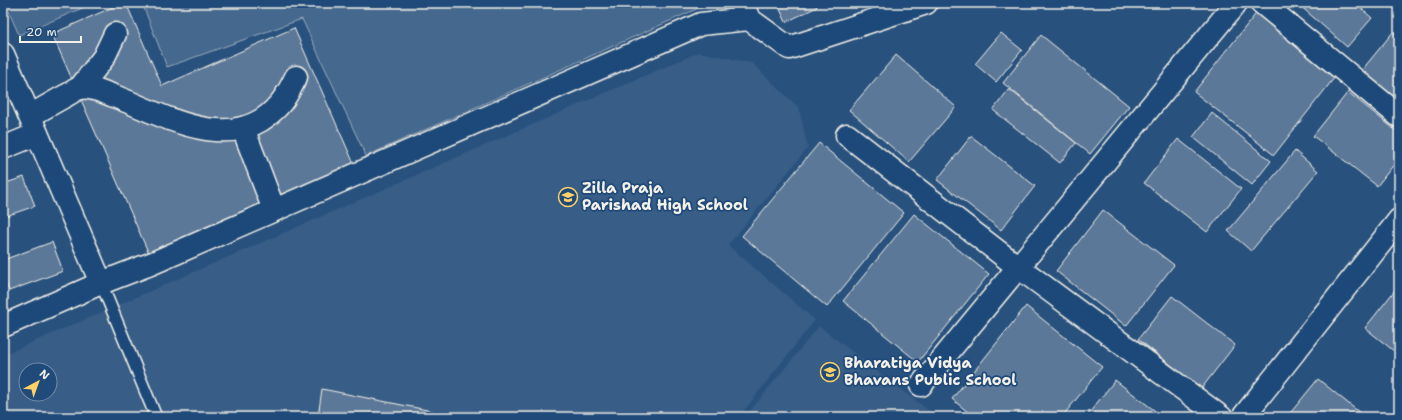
<svg xmlns="http://www.w3.org/2000/svg" width="1402" height="420" font-family="'Shantell Sans',sans-serif">
<style>
.built{fill:#375d86;fill-rule:evenodd}
.green{fill:#45688e;stroke:#9cacbb}
.building{fill:#5b7899;stroke:#f4f1e8}
.lines{fill:none;stroke-linecap:round;stroke-linejoin:round}
.service-casing{stroke:#f4f1e8;stroke-width:14}
.minor-casing{stroke:#f4f1e8;stroke-width:25}
.service{stroke:#1f4a7a;stroke-width:11}
.minor{stroke:#1f4a7a;stroke-width:22}
.labels{text-anchor:middle;dominant-baseline:central;stroke-width:3.5;stroke-linejoin:round;paint-order:stroke}
.poi-label{font-size:15px;font-weight:bold;fill:#f4f1e8;stroke:#1f4a7a;text-anchor:start}
</style>
<rect width="100%" height="100%" fill="#28517e"/>
<filter id="ink" filterUnits="userSpaceOnUse"><feTurbulence type="fractalNoise" baseFrequency=".025" numOctaves="2"/><feDisplacementMap in="SourceGraphic" scale="8" xChannelSelector="R" yChannelSelector="G"/><feConvolveMatrix kernelMatrix="1 2 1 2 8 2 1 2 1" color-interpolation-filters="sRGB"/></filter>
<g filter="url(#ink)">
<g class="built">
<path d="M699,52L752,63L799,108L808,148L728,245L815,320L739,417H3V355ZM26,370H50V394H26Z"/>
<polygon points="819,326 937,417 745,417"/>
</g>
<g class="green">
<polygon points="5,3 94,3 19,35"/>
<polygon points="142,3 710,3 366,156 302,19 167,67"/>
</g>
<g class="building">
<polygon points="122,3 126,3 162,86 294,28 358,173 153,263 52,34"/>
<polygon points="777,3 815,3 817,7 786,22"/>
<polygon points="1297,3 1355,3 1372,18 1347,47"/>
<polygon points="1258,11 1338,73 1274,155 1194,92"/>
<polygon points="1393,32 1399,37 1399,109 1358,75"/>
<polygon points="1001,33 1022,50 996,82 975,64"/>
<polygon points="1041,35 1129,106 1090,154 1003,83"/>
<polygon points="896,55 956,107 909,162 849,110"/>
<polygon points="1009,89 1076,143 1060,163 993,110"/>
<polygon points="1348,92 1399,133 1399,158 1377,186 1313,136"/>
<polygon points="1212,113 1271,161 1252,185 1193,137"/>
<polygon points="971,136 1035,186 1001,230 937,180"/>
<polygon points="1178,139 1241,189 1207,232 1144,183"/>
<polygon points="819,143 904,213 827,307 742,236"/>
<polygon points="1295,151 1318,171 1251,251 1228,231"/>
<polygon points="24,177 35,206 3,217 3,184"/>
<polygon points="1103,210 1174,265 1126,326 1056,271"/>
<polygon points="914,214 989,274 918,362 843,301"/>
<polygon points="52,242 63,271 9,291 3,275 3,260"/>
<polygon points="3,284 6,292 3,293"/>
<polygon points="1399,285 1399,355 1365,328"/>
<polygon points="1172,296 1235,345 1201,389 1138,339"/>
<polygon points="1026,306 1102,367 1062,417 974,417 952,399"/>
<polygon points="1318,379 1365,417 1287,417"/>
<polygon points="1115,380 1163,417 1086,417"/>
<polygon points="322,389 447,414 449,417 318,417"/>
</g>
<g class="lines">
<g class="service-casing">
<polyline id="service" points="101,283 156,417"/>
</g>
<g class="minor-casing">
<g id="minor">
<polyline points="742,3 749,19 789,48 926,3"/>
<polyline points="1262,3 1399,116"/>
<polyline points="3,54 101,283"/>
<polyline points="80,88 104,57 115,34"/>
<path d="M30,116C42,109 54,102 67,95C71,93 76,89 80,88C91,85 113,96 124,100C169,119 232,152 274,110C284,101 290,89 296,77"/>
<polyline points="243,128 274,210"/>
<polyline points="847,135 1018,267 1221,417"/>
<polyline points="3,148 37,134"/>
<polyline points="3,326 101,283 153,263 701,24 749,19"/>
<polyline points="921,385 1236,3"/>
<polyline points="1243,417 1399,220"/>
</g>
</g>
<use href="#service" class="service"/>
<use href="#minor" class="minor"/>
</g>
</g>
<defs>
<g id="school-ring" transform="scale(1)"><circle r="9.5" fill="#1f4a7a" stroke="#ffd166" stroke-width="1.5"/><path d="M0-5L7-2L0 1L-7-2ZM-4 1L0 2.5L4 1V4Q0 6-4 4Z" fill="#ffd166"/></g>
</defs>
<g fill-rule="evenodd">
<use href="#school-ring" x="568" y="197"/>
<use href="#school-ring" x="830" y="372"/>
</g>
<g class="labels">
<g class="poi-label">
<text x="582" y="188">Zilla Praja<tspan x="582" dy="17">Parishad High School</tspan></text>
<text x="844" y="363">Bharatiya Vidya<tspan x="844" dy="17">Bhavans Public School</tspan></text>
</g>
</g>
<rect width="1402" height="420" fill="none" stroke="#1f4a7a" stroke-width="16"/>
<rect x="8" y="8" width="1386" height="404" fill="none" stroke="#f4f1e8" stroke-width="1.5" filter="url(#ink)"/>
<g transform="translate(38 382) rotate(41)"><circle r="19" fill="#1f4a7a" stroke="#748da6"/>
<path d="M0-3L7 15L0 10L-7 15Z" fill="#ffd166"/>
<text y="-6" font-size="11" font-weight="bold" text-anchor="middle" fill="#f4f1e8">N</text>
</g>
<path d="M20 36v6h61v-6" fill="none" stroke="#f4f1e8" stroke-width="2"/>
<text x="26" y="36" font-size="12" fill="#f4f1e8" stroke="#1f4a7a" stroke-width="3" paint-order="stroke">20 m</text>
</svg>
